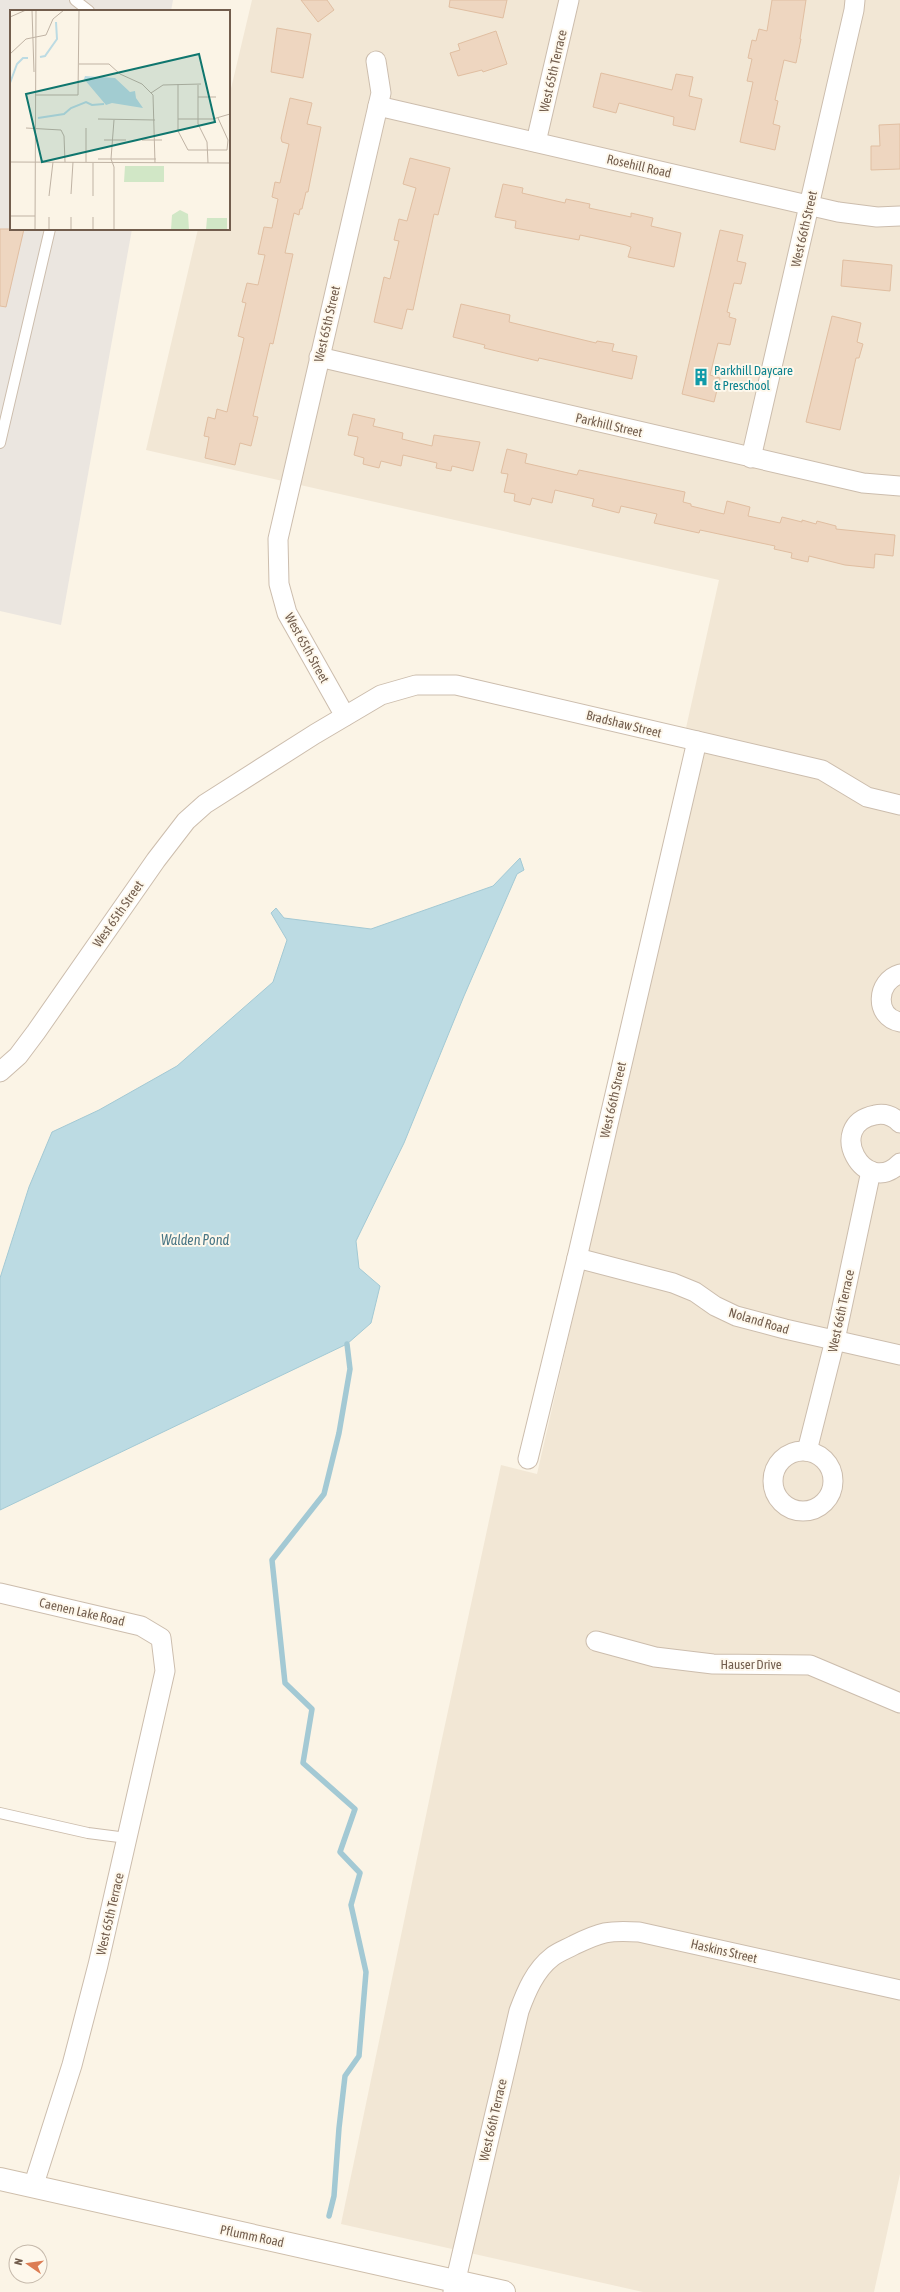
<svg xmlns="http://www.w3.org/2000/svg" width="900" height="2292" font-family="'Asap Condensed',sans-serif">
<style>
.residential{fill:#f2e7d5}
.industrial{fill:#ebe6e0}
.water{fill:#bcdbe3;stroke:#a3c9d4}
.lines{fill:none;stroke-linecap:round;stroke-linejoin:round}
.stream{stroke:#a3c9d4;stroke-width:5.5}
.building{fill:#eed6c0;stroke:#e0bea1}
.lane-casing{stroke:#ccbdad;stroke-width:12}
.street-casing{stroke:#ccbdad;stroke-width:21}
.secondary-casing{stroke:#cebeab;stroke-width:24}
.lane{stroke:#fff;stroke-width:10}
.street{stroke:#fff;stroke-width:19}
.secondary{stroke:#fff;stroke-width:22}
.labels{text-anchor:middle;dominant-baseline:central;stroke-width:4;stroke-linejoin:round;paint-order:stroke}
.street-label{font-size:13px;fill:#725d4d;stroke:#fef8ec}
.culture-label{font-size:13px;fill:#0d838f;stroke:#fef8ec;text-anchor:start}
.water-label{font-size:14px;font-style:italic;fill:#487584;stroke:#fef8ec}
.inset-river{fill:none;stroke:#bcdbe3;stroke-width:2}
.inset-road{fill:none;stroke:#c0b3a4;stroke-width:1}
.view{fill:#0f766e;fill-opacity:0.15;stroke:#0f766e;stroke-width:2}
.inset-edge{fill:none;stroke:#725d4d;stroke-width:2}
</style>
<rect width="100%" height="100%" fill="#fbf4e6"/>
<polygon class="residential" points="252,0 900,0 900,2174 874,2292 643,2292 341,2224 440,1748 501,1465 537,1474 707,733 686,728 719,580 146,450 198,229 229,229 229,97"/>
<polygon class="industrial" points="0,0 173,0 171,11 11,11 11,229 132,229 61,625 0,611"/>
<polygon class="water" points="520,858 524,870 517,874 464,996 404,1143 356,1241 359,1268 380,1286 371,1323 347,1344 0,1510 0,1278 29,1187 52,1132 99,1110 177,1066 273,982 287,940 271,913 276,908 284,918 371,929 493,886"/>
<g class="lines">
<polyline class="stream" points="329,2216 334,2196 339,2128 345,2076 359,2056 366,1972 351,1905 360,1873 340,1852 355,1809 303,1763 312,1709 285,1683 272,1560 324,1494 339,1433 350,1369 347,1344"/>
</g>
<g class="building">
<polygon points="301,0 327,0 334,10 318,22"/>
<polygon points="450,0 507,0 503,18 449,7"/>
<polygon points="772,0 806,0 800,39 801,39 796,63 784,60 775,100 778,101 773,124 780,126 775,150 740,142 753,82 747,81 752,59 748,58 752,40 756,41 759,29 767,31"/>
<polygon points="277,28 311,34 303,78 271,72"/>
<polygon points="496,31 507,64 483,72 482,70 458,76 450,53 460,50 458,44"/>
<polygon points="601,73 672,90 676,74 693,77 689,96 702,99 695,130 673,125 674,117 619,103 616,113 593,107"/>
<polygon points="290,98 312,103 307,124 321,127 308,192 306,192 302,209 300,209 299,215 294,213 285,253 293,254 273,344 270,343 253,416 258,417 251,446 240,443 235,465 205,458 209,437 204,436 208,417 215,419 217,409 227,412 244,338 238,336 246,303 242,302 247,283 258,285 265,255 258,254 264,227 272,228 278,199 272,197 275,182 280,183 289,144 282,142 281,138"/>
<polygon points="900,124 900,169 871,170 871,146 880,146 879,125"/>
<polygon points="410,158 450,168 438,215 434,214 413,310 407,309 402,329 374,322 384,277 390,279 399,241 394,240 399,219 407,221 416,188 403,184"/>
<polygon points="503,184 523,188 522,193 565,203 566,199 590,204 589,208 631,217 631,213 653,218 651,226 681,233 674,267 628,257 631,247 626,245 580,235 579,240 515,228 516,221 495,217"/>
<polygon points="0,229 24,229 6,307 0,306"/>
<polygon points="720,230 743,235 737,261 746,263 741,284 734,283 727,312 730,313 729,317 736,319 730,345 718,343 710,375 720,378 714,402 682,394"/>
<polygon points="843,260 892,265 890,291 841,286"/>
<polygon points="461,304 510,315 509,322 596,343 597,341 614,344 612,351 637,356 632,379 539,358 538,361 484,348 485,345 453,337"/>
<polygon points="832,316 861,323 857,342 863,344 859,358 856,358 840,430 806,422"/>
<polygon points="353,414 375,419 373,426 403,433 402,439 432,446 434,435 480,442 473,471 452,466 451,471 436,468 437,463 403,455 401,466 381,461 379,468 363,464 364,458 354,455 358,437 348,435"/>
<polygon points="507,449 527,454 525,463 577,475 579,470 685,492 683,502 691,504 691,506 724,514 727,501 750,507 748,516 780,523 782,517 802,522 802,520 816,524 817,521 836,526 836,529 895,535 893,556 875,554 874,568 845,565 809,556 808,562 791,558 792,553 774,549 775,546 700,530 699,533 654,523 657,514 621,506 619,513 592,506 594,499 555,490 552,503 532,498 530,505 514,501 515,494 504,492 508,474 501,473"/>
</g>
<g class="lines">
<g class="lane-casing">
<g id="lane">
<polyline points="75,0 89,11"/>
<polyline points="0,443 50,229"/>
<polyline points="0,1813 88,1833 127,1838"/>
</g>
</g>
<g class="street-casing">
<g id="street">
<polyline points="378,106 838,212 877,217 900,216"/>
<polyline points="536,142 569,0"/>
<polyline points="319,357 837,477 863,483 900,486"/>
<polyline points="751,458 854,10 855,0"/>
<polyline points="345,716 287,613 279,584 278,539 381,93 376,61"/>
<path d="M900,974C876,981 874,1017 900,1022"/>
<polyline points="0,1072 18,1056 36,1032 156,860 186,821 205,804 315,734 381,695 416,685 456,685 822,770 867,797 900,805"/>
<path d="M900,1123C893,1116 884,1113 875,1115C824,1125 865,1199 900,1163"/>
<polyline points="577,1258 673,1283 695,1292 715,1306 736,1316 785,1329 900,1355"/>
<circle cx="803" cy="1481" r="30"/>
<polyline points="807,1451 835,1340 871,1171"/>
<polyline points="528,1459 577,1258 697,741"/>
<polyline points="0,1593 141,1626 161,1638 165,1671 98,1965 72,2065 33,2187"/>
<polyline points="596,1641 655,1657 713,1664 810,1665 900,1703"/>
<path d="M453,2292L519,2011C526,1992 535,1970 552,1957C558,1952 567,1949 574,1945C601,1932 608,1930 639,1932L900,1990"/>
</g>
</g>
<g class="secondary-casing">
<polyline id="secondary" points="0,2179 504,2292"/>
</g>
<use href="#lane" class="lane"/>
<use href="#street" class="street"/>
<use href="#secondary" class="secondary"/>
</g>
<defs>
<g id="building-bare" transform="scale(1.38)"><path d="M-4-6H4V6H1V3H-1V6H-4ZM-2.5-4.3h1.7v1.8h-1.7ZM.8-4.3h1.7v1.8H.8ZM-2.5-1h1.7V.8h-1.7ZM.8-1h1.7V.8H.8Z" fill="#0f9aa8" stroke="#fef8ec" stroke-width="2.5" paint-order="stroke"/></g>
</defs>
<g fill-rule="evenodd">
<use href="#building-bare" x="701" y="377"/>
</g>
<g class="labels">
<g class="street-label">
<text transform="translate(553 71) rotate(-77)">West 65th Terrace</text>
<text transform="translate(639 166) rotate(13)">Rosehill Road</text>
<text transform="translate(804 229) rotate(-77)">West 66th Street</text>
<text transform="translate(327 324) rotate(-77)">West 65th Street</text>
<text transform="translate(609 425) rotate(13)">Parkhill Street</text>
<text transform="translate(307 648) rotate(61)">West 65th Street</text>
<text transform="translate(624 724) rotate(14)">Bradshaw Street</text>
<text transform="translate(118 914) rotate(-55)">West 65th Street</text>
<text transform="translate(613 1100) rotate(-77)">West 66th Street</text>
<text transform="translate(841 1311) rotate(-78)">West 66th Terrace</text>
<text transform="translate(759 1321) rotate(17)">Noland Road</text>
<text transform="translate(82 1612) rotate(13)">Caenen Lake Road</text>
<text x="751" y="1664">Hauser Drive</text>
<text transform="translate(110 1914) rotate(-77)">West 65th Terrace</text>
<text transform="translate(724 1951) rotate(13)">Haskins Street</text>
<text transform="translate(493 2120) rotate(-77)">West 66th Terrace</text>
<text transform="translate(252 2236) rotate(12)">Pflumm Road</text>
</g>
<g class="culture-label">
<text x="714" y="370">Parkhill Daycare<tspan x="714" dy="15">&amp; Preschool</tspan></text>
</g>
<g class="water-label">
<text x="195" y="1240">Walden Pond</text>
</g>
</g>
<g transform="translate(10 10)">
<rect width="220" height="220" fill="#fbf4e6"/>
<path d="M115,156H154V172H114ZM170,200L178,204L179,220H161L162,205ZM197,208H217V220H196Z" fill="#d1e7c6"/>
<path d="M75,66L105,68L120,82L125,81L126,88L133,98L102,93L96,95L74,69Z" fill="#bcdbe3"/>
<path class="inset-river" d="M30,47L35,46L47,29L46,12M0,73L7,54L13,48H18M28,108L54,104L61,98L76,92L82,95L94,94"/>
<path class="inset-road" d="M22,0L24,62M0,7L16,0M0,44L16,29L36,25L43,9L54,0M69,54H99L110,64L132,74L143,85L145,153M168,74V121L178,140H217L218,130L208,108M188,75V114L197,132L198,153M141,83L153,75L191,74M25,85H68L69,0M188,87H206M88,109L145,110M168,109H203L220,104M16,118L51,120L54,126L55,152M76,118V152M94,130H116M132,130H152M88,149H146M0,152L220,153M61,184L63,152M39,186L43,152M83,186V153M0,206H25M25,220L26,0M39,220V207M61,220V207M83,220V207M104,220V157L101,149L104,110"/>
<path class="view" d="M189,44L205,112L32,152L16,84Z"/>
<rect width="220" height="220" class="inset-edge"/>
</g>
<g transform="translate(28 2264) rotate(283)"><circle r="19" fill="#fef8ec" stroke="#c6baac"/>
<path d="M0-3L7 15L0 10L-7 15Z" fill="#dc7d54"/>
<text y="-6" font-size="11" font-weight="bold" text-anchor="middle" fill="#725d4d">N</text>
</g>
</svg>
